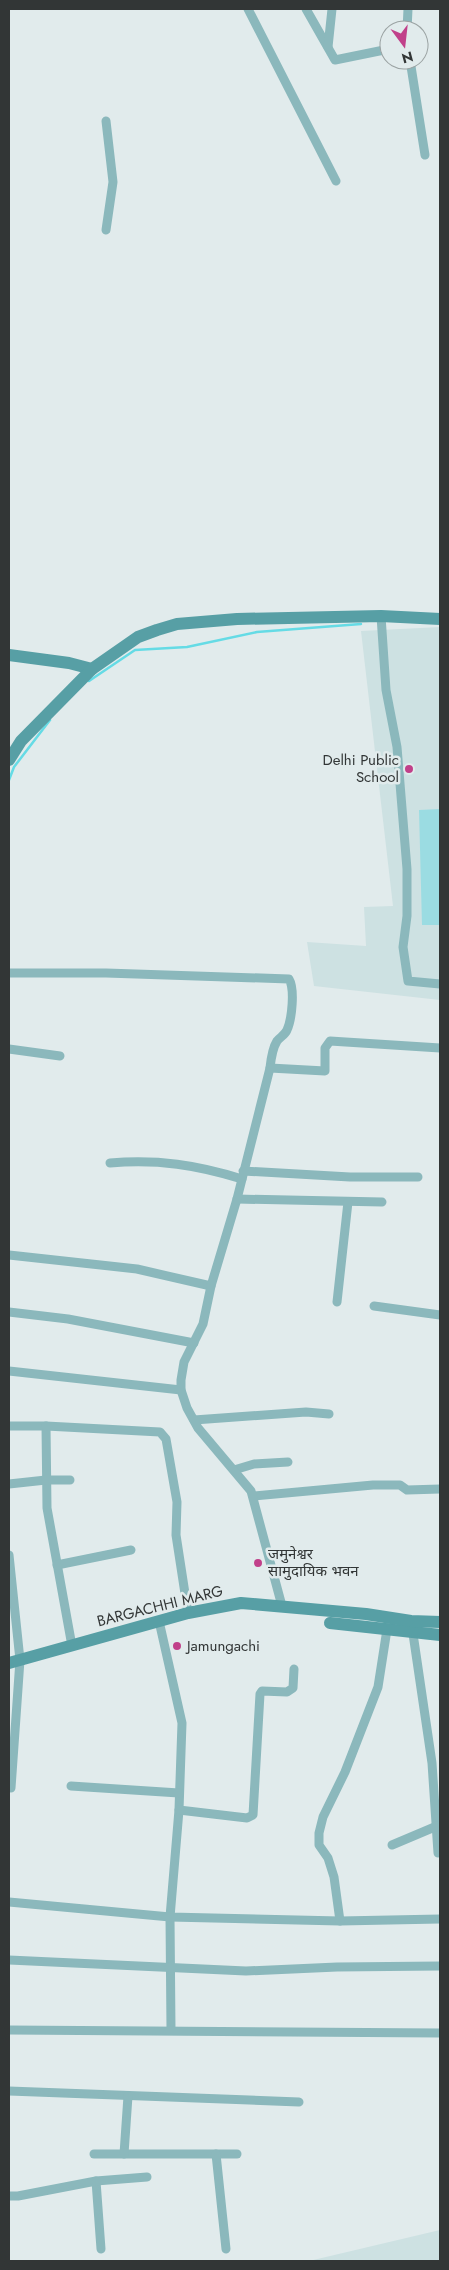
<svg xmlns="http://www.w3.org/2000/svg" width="449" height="2270" font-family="Jost,'Noto Sans Devanagari',sans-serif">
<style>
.built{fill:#cde1e2}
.grass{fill:#9bdce2}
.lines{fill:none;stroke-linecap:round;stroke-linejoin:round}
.stream{stroke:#65dbe5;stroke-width:2.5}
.street{stroke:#8bb8bc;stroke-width:9}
.secondary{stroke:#579fa5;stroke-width:12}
.poi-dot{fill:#c1408a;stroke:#e1ebec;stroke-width:2}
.labels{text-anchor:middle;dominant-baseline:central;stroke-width:5;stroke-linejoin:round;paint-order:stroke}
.poi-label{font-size:15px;fill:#323636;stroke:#e1ebec;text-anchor:start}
.street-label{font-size:15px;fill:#323636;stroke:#e1ebec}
</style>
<rect width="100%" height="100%" fill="#e1ebec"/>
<g class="built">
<polygon points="440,627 440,1000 314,986 307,942 366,946 364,907 393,906 361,631"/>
<polygon points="440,2230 440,2261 309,2261"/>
</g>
<polygon class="grass" points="440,809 440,925 422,925 419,810"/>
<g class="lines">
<g class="stream">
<polyline points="89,681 135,650 187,647 257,632 361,624"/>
<polyline points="9,780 14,767 50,720"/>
</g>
<g class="street">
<polyline points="248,9 336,181"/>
<polyline points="306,9 335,60 389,49"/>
<polyline points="407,30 408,9"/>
<polyline points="328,47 332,9"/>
<polyline points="410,60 425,155"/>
<polyline points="106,121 113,182 106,230"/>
<polyline points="381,616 386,690 397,747 407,869 407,916 403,947 408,981 440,984"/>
<path d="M9,973H106L289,979C295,989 292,1019 287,1030C285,1035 280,1037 277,1041C272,1049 271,1059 270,1068"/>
<polyline points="9,1049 60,1056"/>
<path d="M110,1163C158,1159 197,1165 242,1179"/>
<polyline points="243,1171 350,1177 418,1177"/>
<polyline points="237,1199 382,1202"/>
<polyline points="9,1255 137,1269 211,1286"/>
<polyline points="337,1302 348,1202"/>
<polyline points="374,1306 440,1315"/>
<polyline points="9,1312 68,1319 194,1343"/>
<polyline points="9,1371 181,1390"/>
<polyline points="194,1420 306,1412 329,1414"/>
<polyline points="9,1426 46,1426 47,1508 72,1646"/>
<polyline points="46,1426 160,1432 166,1439 177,1502 176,1535 188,1613"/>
<polyline points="234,1470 254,1464 288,1462"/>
<polyline points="9,1484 46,1480 70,1480"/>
<polyline points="253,1496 373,1485 400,1485 407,1490 440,1489"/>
<polyline points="9,1555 20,1660 11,1788"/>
<polyline points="57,1565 131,1550"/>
<polyline points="282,1606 251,1491 198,1428 187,1408 181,1390 181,1380 184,1362 203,1324 211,1286 237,1199 270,1068 325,1071 325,1048 330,1041 440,1048"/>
<polyline points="159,1621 182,1723 179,1810 170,1917 171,2030"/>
<polyline points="412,1627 432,1763 438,1853"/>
<polyline points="71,1786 179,1793"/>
<polyline points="179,1810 247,1818 253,1815 260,1694 262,1691 287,1692 293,1688 294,1669"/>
<polyline points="392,1845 437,1826"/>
<polyline points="9,1902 170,1917 340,1921 440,1919"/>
<polyline points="340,1921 334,1877 328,1858 319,1845 319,1833 323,1817 345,1772 378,1687 388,1623"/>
<polyline points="9,1960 246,1971 337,1967 440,1966"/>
<polyline points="9,2030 440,2033"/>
<polyline points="9,2091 299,2102"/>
<polyline points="94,2154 237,2154"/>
<polyline points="124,2154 128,2096"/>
<polyline points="216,2154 226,2249"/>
<polyline points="96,2181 101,2249"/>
<polyline points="9,2196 18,2196 96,2181 147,2177"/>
</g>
<g class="secondary">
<polyline points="9,655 69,663 92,669"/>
<polyline points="9,760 21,741 92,669 138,637 157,630 177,624 237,619 381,616 440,619"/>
<polyline points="330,1623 440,1635"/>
<polyline points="9,1663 188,1613 241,1603 366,1614 411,1621 440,1622"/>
</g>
</g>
<g class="poi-dot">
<circle cx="409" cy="769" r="5"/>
<circle cx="258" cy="1563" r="5"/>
<circle cx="177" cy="1646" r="5"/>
</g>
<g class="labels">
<g class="poi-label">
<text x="399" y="760" text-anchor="end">Delhi Public<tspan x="399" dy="17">School</tspan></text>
<text x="268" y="1554">जमुनेश्वर<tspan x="268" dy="17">सामुदायिक भवन</tspan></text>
<text x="187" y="1646">Jamungachi</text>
</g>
<g class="street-label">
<text transform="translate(160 1606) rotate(-14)">BARGACHHI MARG</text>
</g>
</g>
<rect width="449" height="2270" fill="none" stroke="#323636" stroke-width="20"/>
<g transform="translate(404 45) rotate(165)"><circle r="24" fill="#e1ebec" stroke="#9ba3a3"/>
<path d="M0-4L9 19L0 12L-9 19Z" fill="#c1408a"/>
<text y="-8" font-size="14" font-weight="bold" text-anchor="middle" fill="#323636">N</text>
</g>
</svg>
